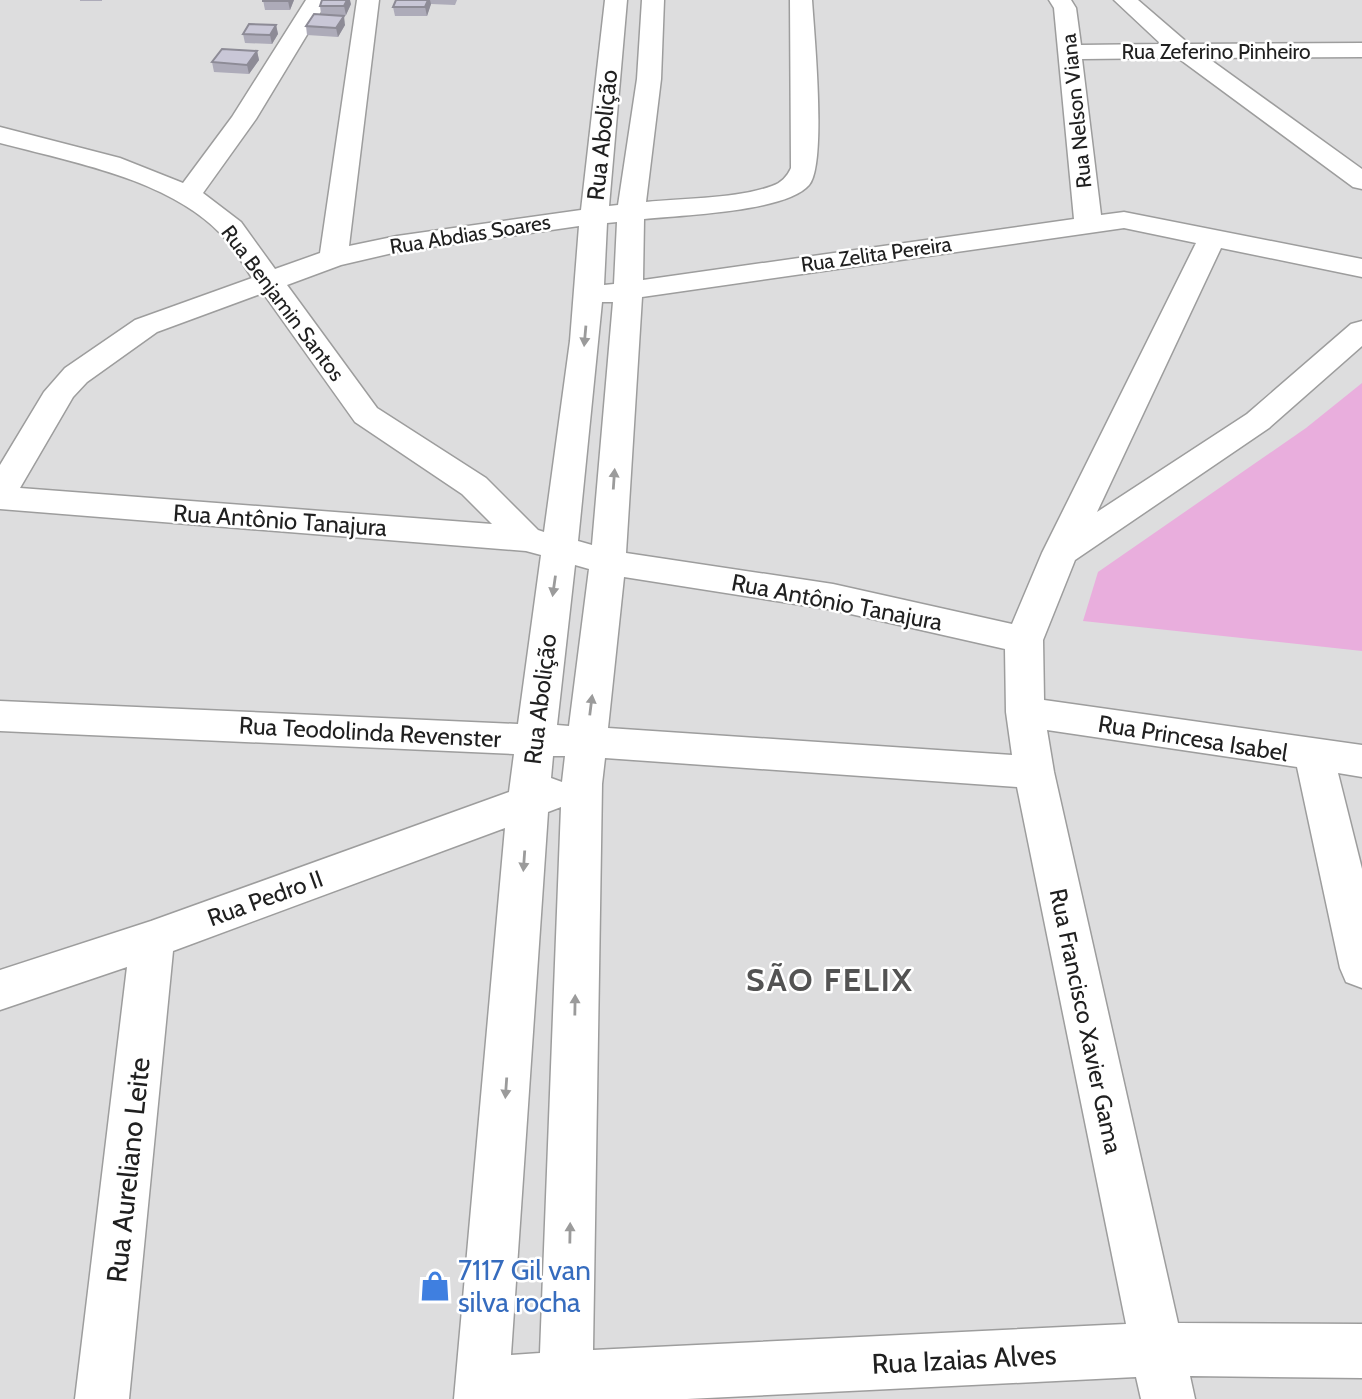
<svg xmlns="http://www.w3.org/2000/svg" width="1362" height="1399" font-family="Cabin,sans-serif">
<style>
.residential{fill:#ddddde}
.grass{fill:#e9aedd}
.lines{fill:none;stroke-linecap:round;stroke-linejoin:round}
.minor-casing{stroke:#9d9d9d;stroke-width:3}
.minor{fill:#fff;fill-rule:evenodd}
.wall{fill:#adabb9}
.shaded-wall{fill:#8d8b96}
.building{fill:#c9c7d7;stroke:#8d8b96;stroke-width:2}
.oneway{fill:#9b9b9b}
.labels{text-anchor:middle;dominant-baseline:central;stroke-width:5;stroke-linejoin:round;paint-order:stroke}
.far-street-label{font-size:21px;fill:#202020;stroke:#fff}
.street-label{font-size:24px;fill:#202020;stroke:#fff}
.near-street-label{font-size:28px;fill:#202020;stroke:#fff}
.near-shop-label{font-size:28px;fill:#366cbe;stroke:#fff;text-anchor:start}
.district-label{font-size:32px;font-weight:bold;letter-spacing:2px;fill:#535353;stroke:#fff}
</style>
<rect width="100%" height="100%" fill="#eae7f0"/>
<rect class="residential" x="0" y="0" width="1362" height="1399"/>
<polygon class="grass" points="1362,383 1362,651 1083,621 1098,572 1306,428"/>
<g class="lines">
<g class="minor-casing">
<path id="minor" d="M306,0H328L256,119L203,193L241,222L275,269L320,253L357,0H379L349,246L397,236L581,210L605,0H627L609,206L618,205L637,79L642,0H664L661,79L646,202C684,198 736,199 772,186C781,183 787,177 791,168L790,0H812C814,32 827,165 809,185C786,212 681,215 644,219L643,280L1074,219L1054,8L1049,0H1071L1076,8L1081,45L1161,44L1114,0H1138L1189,44L1362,43V57L1208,58L1362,169V189L1353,187L1178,58L1082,59L1101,215L1124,212L1362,259V277L1221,248L1097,512L1247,414L1351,324L1362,321V346L1269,428L1075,560L1043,640L1044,700L1362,745V777L1338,773L1362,869V988L1346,982L1340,968L1297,767L1047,730L1054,772L1178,1323L1362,1324V1378L1190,1376L1195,1399H1141L1136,1377L687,1399H454L505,828L173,951L129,1399H75L127,967L0,1010V970L151,921L509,792L514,754L0,731V701L518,724L541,555L526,551L0,509V465L44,392L65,368L135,320L252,278C242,263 233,246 221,234C168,179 72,162 0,143V127L120,158L183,183L232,117ZM617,222L614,284L604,285L607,223ZM579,226L570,341L544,532L538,530L486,478L377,408L287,285L341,265L397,252ZM1124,228L1196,243L1042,553L1012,624L833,584L626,553L642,297ZM263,293L355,422L462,494L492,524L20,488L73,397L87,382L157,332ZM602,302H613L592,545L578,541ZM575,565L589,569L569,726L557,725ZM624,577L833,610L1005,649L1006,712L1012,755L608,728ZM553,756H565L562,782L551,778ZM605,758L1017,787L1126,1324L593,1350L602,784ZM561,807L540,1353L511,1355L548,812Z"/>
</g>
<use href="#minor" class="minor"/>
</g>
<g class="wall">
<rect x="80" y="0" width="22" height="1"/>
<polygon points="263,0 294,0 290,10 265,10"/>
<polygon points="396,0 457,0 455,5 431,4 427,16 395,16 393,7"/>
<polygon points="351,4 346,15 336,15 345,25 338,37 307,35 306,26 321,14 320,6"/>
<polygon points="276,25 278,34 272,44 245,43 243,34"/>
<polygon points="257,51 259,60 249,74 214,72 212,62"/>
</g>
<g class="shaded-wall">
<polygon points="289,0 294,0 290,10 288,1"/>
<polygon points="347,0 350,0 351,4 346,15 344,6"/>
<polygon points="428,0 430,0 431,4 427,16 425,7"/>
<polygon points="344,16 345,25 338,37 336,28"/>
<polygon points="276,25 278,34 272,44 270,35"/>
<polygon points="257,51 259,60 249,74 247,65"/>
</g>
<g class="building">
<polygon points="263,0 289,0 288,1 263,1"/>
<polygon points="322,0 347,0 344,6 320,6"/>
<polygon points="396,0 428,0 425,7 393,7"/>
<polygon points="314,14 344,16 336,28 306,26"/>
<polygon points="249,24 276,25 270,35 243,34"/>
<polygon points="222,49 257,51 247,65 212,62"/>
</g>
<defs><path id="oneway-solid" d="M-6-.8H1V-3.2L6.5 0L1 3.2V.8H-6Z" transform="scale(1.75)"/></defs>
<g class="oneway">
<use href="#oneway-solid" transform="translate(585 336) rotate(95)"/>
<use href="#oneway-solid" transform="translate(614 479) rotate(-86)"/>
<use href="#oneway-solid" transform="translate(554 586) rotate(98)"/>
<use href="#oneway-solid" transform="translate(591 705) rotate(-83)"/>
<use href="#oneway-solid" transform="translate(524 861) rotate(94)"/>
<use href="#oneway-solid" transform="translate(575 1005) rotate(-89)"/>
<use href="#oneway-solid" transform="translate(506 1088) rotate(94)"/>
<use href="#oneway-solid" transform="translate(570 1233) rotate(-89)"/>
</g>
<defs>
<g id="shop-bare" transform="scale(2.415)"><path d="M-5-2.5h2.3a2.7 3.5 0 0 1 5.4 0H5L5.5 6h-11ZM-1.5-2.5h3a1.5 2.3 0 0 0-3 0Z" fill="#3f7fe0" stroke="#fff" stroke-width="2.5" paint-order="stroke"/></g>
</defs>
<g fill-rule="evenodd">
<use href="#shop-bare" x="435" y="1286"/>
</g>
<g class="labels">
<g class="far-street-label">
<text x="1216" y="51">Rua Zeferino Pinheiro</text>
<text transform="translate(1076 111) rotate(-96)">Rua Nelson Viana</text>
<text transform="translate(470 234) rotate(-9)">Rua Abdias Soares</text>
<text transform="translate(876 254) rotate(-8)">Rua Zelita Pereira</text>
<text transform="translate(283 303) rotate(53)">Rua Benjamin Santos</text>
</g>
<g class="street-label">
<text transform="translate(602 135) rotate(-84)">Rua Abolição</text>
<text transform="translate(280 520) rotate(4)">Rua Antônio Tanajura</text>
<text transform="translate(837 602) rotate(11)">Rua Antônio Tanajura</text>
<text transform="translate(540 699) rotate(-83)">Rua Abolição</text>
<text transform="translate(370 732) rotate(3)">Rua Teodolinda Revenster</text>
<text transform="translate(1193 738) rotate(9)">Rua Princesa Isabel</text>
<text transform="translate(265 898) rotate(-20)">Rua Pedro II</text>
<text transform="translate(1086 1021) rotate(78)">Rua Francisco Xavier Gama</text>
</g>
<g class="near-street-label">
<text transform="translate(128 1170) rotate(-84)">Rua Aureliano Leite</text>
<text transform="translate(964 1359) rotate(-3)">Rua Izaias Alves</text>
</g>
<g class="near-shop-label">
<text x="458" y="1270">7117 Gil van<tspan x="458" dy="32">silva rocha</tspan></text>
</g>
<g class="district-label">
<text x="830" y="979">SÃO FELIX</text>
</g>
</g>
</svg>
